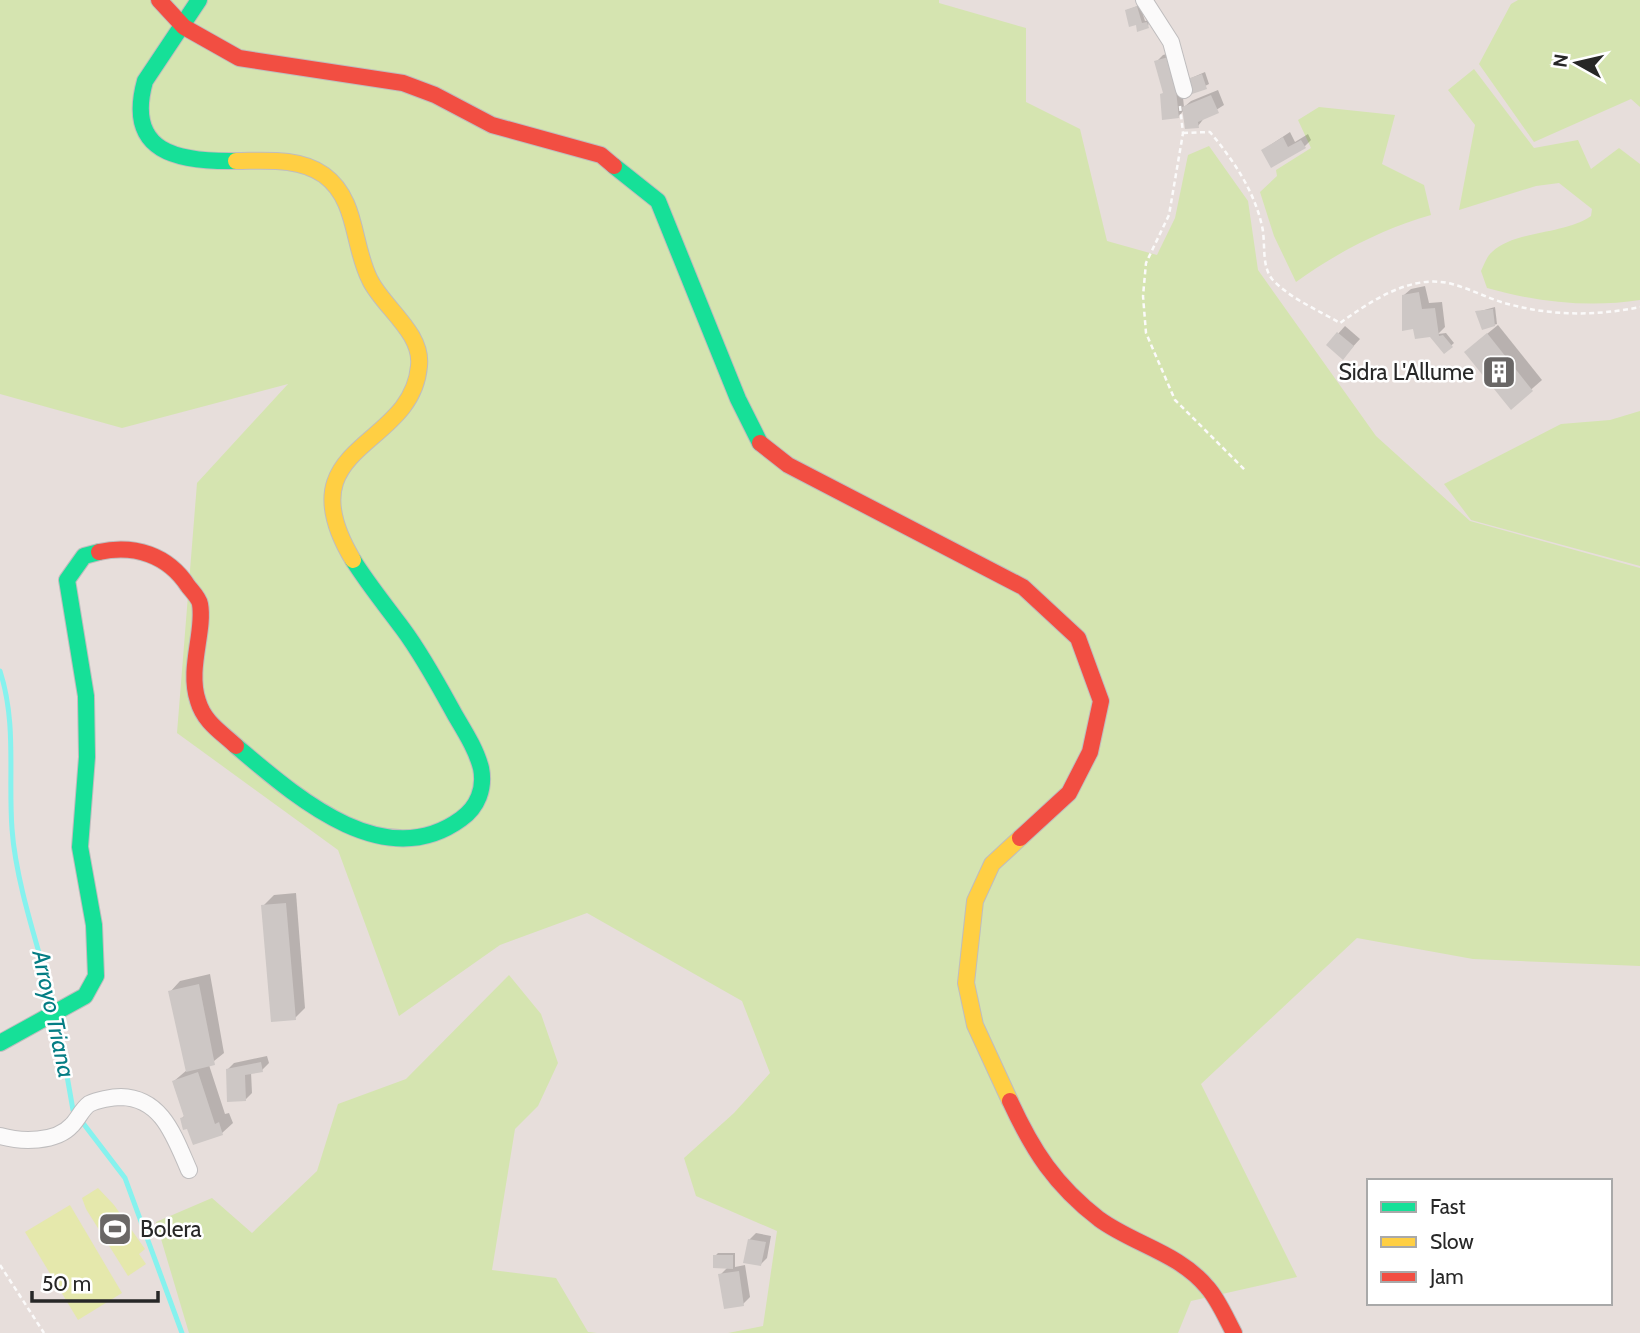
<svg xmlns="http://www.w3.org/2000/svg" width="1640" height="1333" font-family="Cabin,sans-serif">
<style>
.green{fill:#d5e4b0}
.pitch{fill:#e5e8ac}
.shadow{fill:#0003}
.lines{fill:none;stroke-linecap:round;stroke-linejoin:round}
.stream{stroke:#86f2ee;stroke-width:5}
.building{fill:#cdc7c5}
.street-casing{stroke:#bfbdbe;stroke-width:18}
.fast-casing{stroke:#bfbdbe;stroke-width:18}
.slow-casing{stroke:#bfbdbe;stroke-width:18}
.jam-casing{stroke:#bfbdbe;stroke-width:18}
.path{stroke:#fbfafa;stroke-width:2.5;stroke-dasharray:5 3.5;stroke-linecap:butt}
.street{stroke:#fbfafa;stroke-width:16}
.fast{stroke:#16e098;stroke-width:16}
.slow{stroke:#ffcf43;stroke-width:16}
.jam{stroke:#f24e42;stroke-width:16}
.labels{text-anchor:middle;dominant-baseline:central;stroke-width:5;stroke-linejoin:round;paint-order:stroke}
.poi-label{font-size:23px;fill:#272727;stroke:#fff;text-anchor:end}
.water-label{font-size:24px;font-style:italic;fill:#047d84;stroke:#fff}
</style>
<rect width="100%" height="100%" fill="#e7dedb"/>
<g class="green">
<polygon points="0,0 939,0 939,3 1026,28 1026,102 1080,129 1107,241 1157,255 1175,218 1188,155 1209,146 1248,201 1258,270 1376,436 1470,521 1640,568 1640,966 1473,959 1357,938 1201,1084 1297,1277 1191,1301 1178,1333 728,1333 763,1326 777,1231 696,1196 684,1158 734,1113 770,1073 742,1001 587,913 500,945 399,1016 338,850 177,733 197,483 288,384 122,428 0,394"/>
<polygon points="1518,0 1640,0 1640,107 1631,99 1534,142 1479,64 1511,4"/>
<path d="M1474,69L1534,148L1578,140L1591,169L1619,148L1640,164V300C1589,308 1537,302 1487,288L1481,271C1484,265 1487,256 1492,252C1515,230 1564,235 1591,216L1592,209L1559,183L1536,186L1459,210L1475,125L1448,90Z"/>
<path d="M1319,107L1395,115L1382,164L1424,185L1431,215C1382,229 1338,252 1296,282L1274,236L1260,192L1277,176L1276,170L1311,148L1298,120Z"/>
<polygon points="1640,411 1640,566 1471,520 1444,484 1561,424 1610,420"/>
<polygon points="509,975 541,1014 558,1063 538,1106 515,1129 492,1270 556,1278 588,1332 597,1333 189,1333 156,1222 212,1198 252,1233 317,1171 338,1104 406,1079"/>
</g>
<g class="pitch">
<polygon points="98,1188 114,1205 145,1249 139,1254 146,1264 128,1276 86,1209 82,1198"/>
<polygon points="70,1205 122,1293 78,1320 25,1232"/>
</g>
<g class="shadow">
<polygon points="1140,5 1145,21 1149,20 1148,27 1137,23 1127,10"/>
<polygon points="1178,51 1184,107 1191,101 1218,90 1224,105 1205,117 1198,126 1184,110 1178,117 1164,92 1156,62 1163,55"/>
<polygon points="1205,72 1209,84 1193,92 1189,79"/>
<polygon points="1290,132 1295,142 1308,134 1311,140 1305,146 1263,150"/>
<polygon points="1425,286 1429,303 1442,302 1445,327 1438,334 1446,333 1454,343 1445,351 1404,295 1411,289"/>
<polygon points="1495,307 1497,324 1483,328 1477,312"/>
<polygon points="1498,325 1542,380 1511,407 1477,342"/>
<polygon points="1345,326 1360,339 1349,351 1328,345"/>
<polygon points="296,893 305,1008 295,1018 263,906 274,895"/>
<polygon points="210,974 224,1053 209,1065 225,1114 229,1113 233,1123 222,1133 182,1118 185,1115 174,1081 187,1070 170,992 180,981"/>
<polygon points="267,1056 269,1063 262,1070 251,1072 252,1093 245,1100 227,1070 234,1063"/>
<polygon points="756,1233 771,1236 767,1258 761,1264 749,1240"/>
<polygon points="718,1253 735,1253 735,1267 745,1265 750,1297 743,1304 720,1275 728,1267 715,1256"/>
</g>
<g class="lines">
<g class="stream">
<path d="M0,671C17,724 8,775 12,829C16,885 40,952 54,1006"/>
<polyline points="57,1019 73,1110 125,1178 182,1333"/>
</g>
</g>
<g class="building">
<polygon points="1137,6 1142,23 1147,22 1149,28 1137,32 1136,25 1129,27 1125,10"/>
<polygon points="1172,56 1180,88 1176,90 1179,118 1162,120 1160,94 1163,93 1154,61"/>
<polygon points="1202,74 1207,89 1192,94 1187,79"/>
<polygon points="1211,95 1219,113 1198,122 1199,128 1185,129 1182,107"/>
<polygon points="1283,137 1288,147 1301,140 1306,148 1271,168 1261,150"/>
<polygon points="1419,292 1422,309 1435,308 1439,336 1443,335 1453,347 1444,354 1430,337 1415,339 1413,329 1402,331 1402,295"/>
<polygon points="1493,309 1495,326 1482,330 1475,311"/>
<polygon points="1337,332 1354,346 1343,360 1326,345"/>
<polygon points="1487,333 1533,391 1511,410 1464,352"/>
<polygon points="286,903 296,1020 271,1022 261,905"/>
<polygon points="199,984 215,1065 186,1072 168,991"/>
<polygon points="261,1062 263,1072 245,1075 246,1101 227,1102 226,1069"/>
<polygon points="198,1072 215,1124 219,1122 223,1135 193,1145 187,1129 183,1130 180,1118 184,1117 172,1081"/>
<polygon points="748,1239 766,1242 761,1266 743,1263"/>
<polygon points="713,1255 733,1255 733,1269 713,1268"/>
<polygon points="739,1271 744,1306 724,1309 718,1274"/>
</g>
<g class="lines">
<g class="street-casing">
<g id="street">
<polyline points="1144,0 1171,42 1184,90"/>
<path d="M0,1136C21,1142 56,1143 72,1125C78,1119 82,1109 89,1104C97,1100 112,1097 121,1097C162,1098 174,1136 189,1170"/>
</g>
</g>
<g class="fast-casing">
<g id="fast">
<path d="M199,0L145,81C125,153 178,162 236,161"/>
<polyline points="614,166 658,201 738,399 760,443"/>
<path d="M236,746C293,794 383,876 461,819C478,807 485,788 481,768C476,749 465,732 455,715C439,686 423,656 403,629C386,606 368,584 353,560"/>
<polyline points="0,1043 85,996 96,976 94,925 80,847 87,757 86,696 67,580 84,556 99,552"/>
</g>
</g>
<g class="slow-casing">
<g id="slow">
<path d="M236,161C264,161 299,157 324,175C358,200 352,245 370,280C383,307 423,333 419,366C412,450 283,443 353,560"/>
<polyline points="1010,1101 975,1025 966,983 975,901 992,864 1020,838"/>
</g>
</g>
<g class="jam-casing">
<g id="jam">
<polyline points="159,0 184,27 239,58 403,83 435,95 492,125 601,155 614,166"/>
<polyline points="760,443 788,465 1023,587 1078,638 1101,701 1090,752 1069,793 1020,838"/>
<path d="M99,552C134,544 168,555 188,586C192,591 199,598 200,604C205,631 187,669 198,701C204,722 221,732 236,746"/>
<path d="M1010,1101C1033,1151 1055,1185 1099,1219C1133,1244 1179,1253 1207,1287C1218,1299 1226,1318 1234,1333"/>
</g>
</g>
<g class="path">
<polyline points="1180,106 1183,133 1169,215 1146,263 1143,296 1146,333 1175,400 1245,470"/>
<path d="M1183,133L1210,132C1233,160 1254,190 1262,226C1266,243 1261,265 1272,279C1289,298 1318,310 1340,323C1371,301 1412,273 1452,284C1471,289 1489,299 1508,304C1552,316 1596,316 1640,307"/>
<polyline points="0,1265 44,1333"/>
</g>
<use href="#street" class="street"/>
<use href="#fast" class="fast"/>
<use href="#slow" class="slow"/>
<use href="#jam" class="jam"/>
</g>
<defs>
<g id="building-square" transform="scale(1.75)"><rect x="-9" y="-9" width="18" height="18" rx="4" fill="#6a6766" stroke="#fff"/><path d="M-4-6H4V6H1V3H-1V6H-4ZM-2.5-4.3h1.7v1.8h-1.7ZM.8-4.3h1.7v1.8H.8ZM-2.5-1h1.7V.8h-1.7ZM.8-1h1.7V.8H.8Z" fill="#fff"/></g>
<g id="stadium-square" transform="scale(1.75)"><rect x="-9" y="-9" width="18" height="18" rx="4" fill="#6a6766" stroke="#fff"/><path d="M0-5a6.5 5 0 1 0 0 10a6.5 5 0 1 0 0-10ZM-3.5-1.8h7v3.6h-7Z" fill="#fff"/></g>
</defs>
<g fill-rule="evenodd">
<use href="#building-square" x="1499" y="372"/>
<use href="#stadium-square" x="115" y="1229"/>
</g>
<g class="labels">
<g class="poi-label">
<text x="1474" y="372">Sidra L'Allume</text>
<text x="140" y="1229" text-anchor="start">Bolera</text>
</g>
<g class="water-label">
<text transform="translate(54 1014) rotate(78)">Arroyo Triana</text>
</g>
</g>
<rect x="1367" y="1179" width="245" height="126" fill="#ffffff" stroke="#a9a9a9" stroke-width="2"/>
<rect x="1381" y="1202" width="35" height="10" fill="#16e098" stroke="#a9a9a9" stroke-width="2"/>
<text x="1430" y="1214" font-size="21" fill="#272727">Fast</text>
<rect x="1381" y="1237" width="35" height="10" fill="#ffcf43" stroke="#a9a9a9" stroke-width="2"/>
<text x="1430" y="1249" font-size="21" fill="#272727">Slow</text>
<rect x="1381" y="1272" width="35" height="10" fill="#f24e42" stroke="#a9a9a9" stroke-width="2"/>
<text x="1430" y="1284" font-size="21" fill="#272727">Jam</text>
<g transform="translate(1577 63) rotate(278)" stroke="#ffffff" stroke-width="5" paint-order="stroke">
<path d="M0-5L12 26L0 18L-12 26Z" fill="#272727"/>
<text y="-10" font-size="19" font-weight="bold" text-anchor="middle" fill="#272727">N</text>
</g>
<path d="M32 1291v10h126v-10" fill="none" stroke="#272727" stroke-width="3.5"/>
<text x="42" y="1291" font-size="21" fill="#272727" stroke="#ffffff" stroke-width="5" paint-order="stroke">50 m</text>
</svg>
